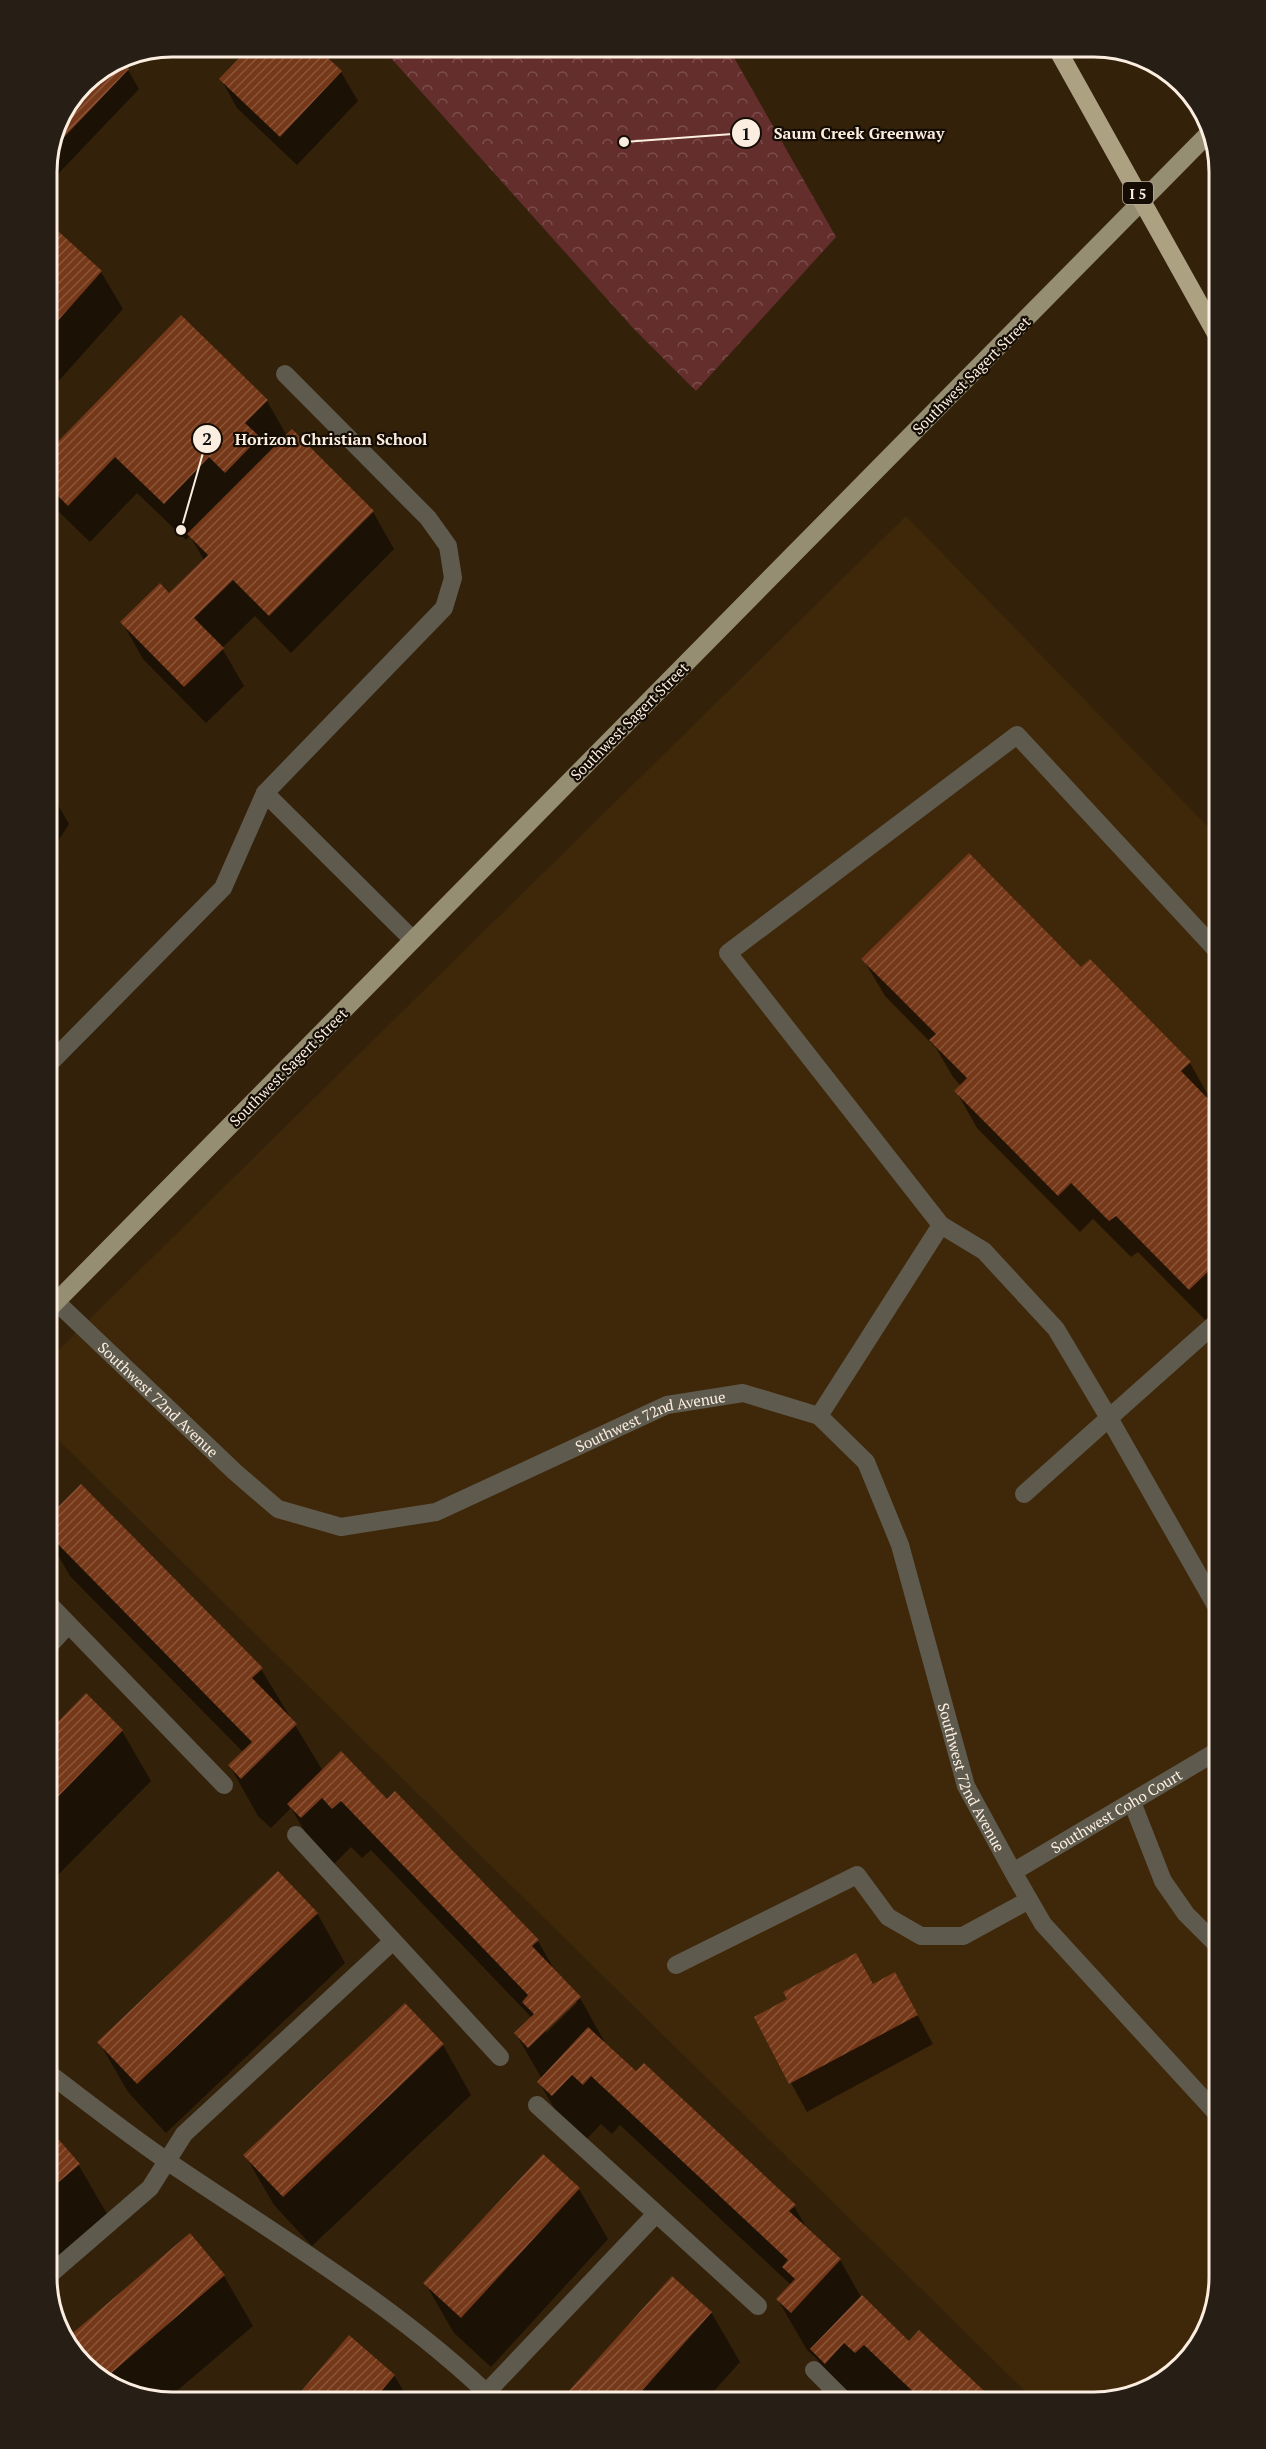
<svg xmlns="http://www.w3.org/2000/svg" width="1266" height="2449" font-family="'PT Serif',serif">
<style>
.built{fill:#3f2709}
.forest{fill:url(#forest-crowns)}
.shadow{fill:#0007;fill-rule:evenodd}
.building{fill:url(#building-hatch)}
.lines{fill:none;stroke-linecap:round;stroke-linejoin:round}
.minor{stroke:#5e5a4d;stroke-width:18}
.major{stroke:#968e73;stroke-width:18}
.highway{stroke:#aca282;stroke-width:18}
.labels{text-anchor:middle;dominant-baseline:central;stroke-width:4.5;stroke-linejoin:round;paint-order:stroke}
.shield{fill:#150d04;stroke:#b6aa9e;stroke-width:1.5}
.shield-label{font-size:14px;font-weight:bold;fill:#fbeee0}
.street-label{font-size:15px;fill:#fbeee0;stroke:#150d04}
.rim{fill:none;stroke:#fbeee0;stroke-width:3}
.leader{fill:none;stroke:#fbeee0;stroke-width:2}
.callout-dot{fill:#fbeee0;stroke:#150d04;stroke-width:2}
.mark-label{font-size:18px;text-anchor:middle;font-weight:bold;fill:#111}
.callout-label{font-size:16px;text-anchor:middle;font-weight:bold;fill:#fbeee0;stroke:#150d04;stroke-width:4.5;stroke-linejoin:round;paint-order:stroke}
</style>
<defs>
<pattern id="forest-crowns" width="20" height="18" patternUnits="userSpaceOnUse" patternTransform="scale(1.5)"><rect width="20" height="18" fill="#642e2d"/><path d="M2 6a3 3 0 1 1 6 0M12 15a3 3 0 1 1 6 0" fill="none" stroke="#7b4d4b"/></pattern>
<pattern id="building-hatch" width="6" height="6" patternUnits="userSpaceOnUse" patternTransform="scale(1.5)"><rect width="6" height="6" fill="#753818"/><path d="M-1 1l2-2M0 6l6-6M5 7l2-2" fill="none" stroke="#8a5539"/></pattern>
</defs>
<rect width="100%" height="100%" fill="#33210a"/>
<polygon class="built" points="906,516 1219,838 1219,2277 1198,2347 1142,2393 1094,2402 1036,2402 47,1429 47,1361"/>
<polygon class="forest" points="381,47 728,47 836,237 696,391 633,328"/>
<g class="shadow">
<polygon points="252,47 314,47 341,72 358,101 297,165 237,108 221,79"/>
<polygon points="118,60 128,70 139,89 58,174 47,164 56,124 84,83"/>
<polygon points="47,223 101,272 123,309 47,394"/>
<polygon points="181,317 267,401 287,436 292,432 373,512 394,549 291,653 255,616 222,648 244,686 206,723 143,659 122,622 169,595 204,560 190,536 186,540 137,493 90,542 54,507 47,494 47,455"/>
<polygon points="47,791 52,795 69,824 50,854 59,869 47,888"/>
<polygon points="863,959 1081,969 1090,961 1190,1063 1211,1100 1210,1102 1219,1112 1219,1318 1211,1326 1138,1252 1131,1257 1093,1219 1080,1232 977,1128 956,1091 961,1086 953,1077 936,1048 885,996"/>
<path d="M81,1486L261,1669L323,1771L387,1801L538,1941L556,1973L580,1998L608,2048L794,2206L809,2232L840,2260L861,2297L909,2343L919,2332L993,2402H902L893,2394L885,2402L874,2392L864,2402H843L817,2359L807,2350L778,2300L791,2285L620,2125L612,2134L601,2124L581,2145L568,2132L539,2082L542,2079L516,2034L532,2018L371,1850L362,1858L351,1847L331,1867L318,1854L291,1808L271,1828L258,1816L230,1766L243,1752L70,1576L47,1536V1520ZM575,2000L577,2003L546,2033V2028Z"/>
<polygon points="86,1695 122,1731 151,1781 47,1886 47,1735"/>
<polygon points="317,1913 345,1963 166,2133 128,2092 99,2042"/>
<polygon points="873,1986 911,2003 933,2044 807,2112 791,2083 789,2000"/>
<polygon points="443,2045 471,2095 312,2246 274,2205 245,2155"/>
<polygon points="47,2128 78,2164 107,2214 47,2267"/>
<polygon points="579,2189 608,2239 491,2367 454,2333 425,2283"/>
<polygon points="190,2235 224,2276 253,2326 164,2402 102,2381 68,2339"/>
<polygon points="672,2278 711,2312 740,2362 704,2402 561,2402"/>
<polygon points="349,2337 394,2375 410,2402 294,2402"/>
</g>
<g class="building">
<polygon points="250,47 316,47 342,71 280,137 219,79"/>
<polygon points="119,59 129,69 49,153 56,124 84,83"/>
<polygon points="47,221 102,271 47,333"/>
<polygon points="181,315 268,400 245,423 260,437 225,473 209,457 164,504 115,457 68,506 47,485 47,453"/>
<polygon points="292,429 374,511 269,616 233,580 194,618 224,648 184,687 120,622 160,583 169,593 208,555 187,534"/>
<polygon points="47,790 53,794 47,805"/>
<polygon points="969,853 1081,967 1090,959 1191,1062 1181,1071 1219,1110 1219,1261 1189,1290 1116,1216 1109,1221 1071,1183 1058,1196 954,1091 967,1078 929,1040 936,1034 861,959"/>
<polygon points="81,1484 263,1668 252,1678 297,1724 241,1779 228,1765 252,1742 47,1533 47,1518"/>
<polygon points="86,1693 123,1730 47,1808 47,1733"/>
<polygon points="341,1751 387,1799 395,1791 539,1940 532,1946 581,1997 528,2048 514,2033 534,2014 522,2002 528,1995 341,1801 332,1809 322,1798 301,1818 287,1804"/>
<polygon points="278,1871 318,1913 137,2084 97,2042"/>
<polygon points="856,1953 873,1984 895,1972 918,2015 789,2084 754,2017 787,1999 783,1992"/>
<polygon points="405,2003 444,2044 283,2197 243,2155"/>
<polygon points="588,2027 636,2071 644,2063 796,2205 789,2211 841,2259 791,2313 776,2299 795,2279 782,2267 788,2260 591,2076 583,2085 572,2075 552,2096 537,2082"/>
<polygon points="47,2126 80,2164 47,2192"/>
<polygon points="543,2154 580,2188 461,2318 423,2283"/>
<polygon points="190,2233 225,2275 102,2381 67,2338"/>
<polygon points="672,2276 712,2312 632,2402 559,2402"/>
<polygon points="862,2295 909,2341 919,2330 996,2402 924,2402 864,2345 855,2353 844,2343 825,2364 810,2349"/>
<polygon points="349,2335 395,2375 372,2402 292,2402"/>
</g>
<g class="lines">
<g class="minor">
<polyline points="285,374 428,518 448,546 453,578 444,608 265,793 413,940"/>
<polyline points="47,1066 223,888 265,793"/>
<path id="s1" d="M47,1293L235,1472L278,1509L341,1527L436,1512L667,1405L743,1393L819,1416L866,1462L900,1545L966,1786L1013,1872L1043,1924L1219,2116"/>
<polyline points="1219,1320 1109,1418 1056,1329 984,1251 941,1225 728,953 1017,735 1219,953"/>
<polyline points="819,1416 941,1225"/>
<polyline points="1024,1494 1109,1418 1219,1611"/>
<polyline points="47,1602 224,1785"/>
<polyline points="47,1648 68,1625"/>
<polyline points="1132,1802 1163,1881 1186,1914 1219,1947"/>
<polyline points="296,1835 500,2057"/>
<path id="s2" d="M1013,1872L1219,1750"/>
<polyline points="676,1965 857,1875 888,1917 921,1936 963,1936 1029,1900"/>
<path d="M47,2072C87,2102 126,2133 167,2161C279,2237 399,2307 496,2402"/>
<polyline points="537,2105 758,2306"/>
<polyline points="47,2277 150,2188 184,2134 393,1941"/>
<polyline points="814,2370 846,2402"/>
<polyline points="472,2402 486,2393 656,2214"/>
</g>
<polyline class="major" points="47,1311 1211,131"/>
<polyline class="highway" points="1056,47 1219,339"/>
</g>
<g class="labels">
<rect class="shield" x="1123" y="182" width="30" height="22" rx="4.5"/>
<g class="shield-label">
<text x="1138" y="193">I 5</text>
</g>
<g class="street-label">
<text transform="translate(971 375) rotate(-45)">Southwest Sagert Street</text>
<text transform="translate(629 721) rotate(-45)">Southwest Sagert Street</text>
<text transform="translate(288 1067) rotate(-45)">Southwest Sagert Street</text>
<text stroke="none"><textPath href="#s1" startOffset="154">Southwest 72nd Avenue</textPath></text>
<text stroke="none"><textPath href="#s1" startOffset="712">Southwest 72nd Avenue</textPath></text>
<text stroke="none"><textPath href="#s1" startOffset="1288">Southwest 72nd Avenue</textPath></text>
<text stroke="none"><textPath href="#s2" startOffset="120">Southwest Coho Court</textPath></text>
</g>
</g>
<path d="M0 0H1266V2449H0ZM172 57H1094A115 115 0 0 1 1209 172V2277A115 115 0 0 1 1094 2392H172A115 115 0 0 1 57 2277V172A115 115 0 0 1 172 57Z" fill="#271f16" fill-rule="evenodd"/>
<path class="rim" d="M172 57H1094A115 115 0 0 1 1209 172V2277A115 115 0 0 1 1094 2392H172A115 115 0 0 1 57 2277V172A115 115 0 0 1 172 57Z"/>
<path class="leader" d="M624 142L746 133M181 530L207 439"/>
<g class="callout-dot">
<circle cx="624" cy="142" r="6"/>
<circle cx="181" cy="530" r="6"/>
<circle cx="746" cy="133" r="15"/>
<circle cx="207" cy="439" r="15"/>
</g>
<g class="mark-label">
<text x="746" y="140">1</text>
<text x="207" y="445">2</text>
</g>
<g class="callout-label">
<text x="859" y="139">Saum Creek Greenway</text>
<text x="331" y="445">Horizon Christian School</text>
</g>
</svg>
